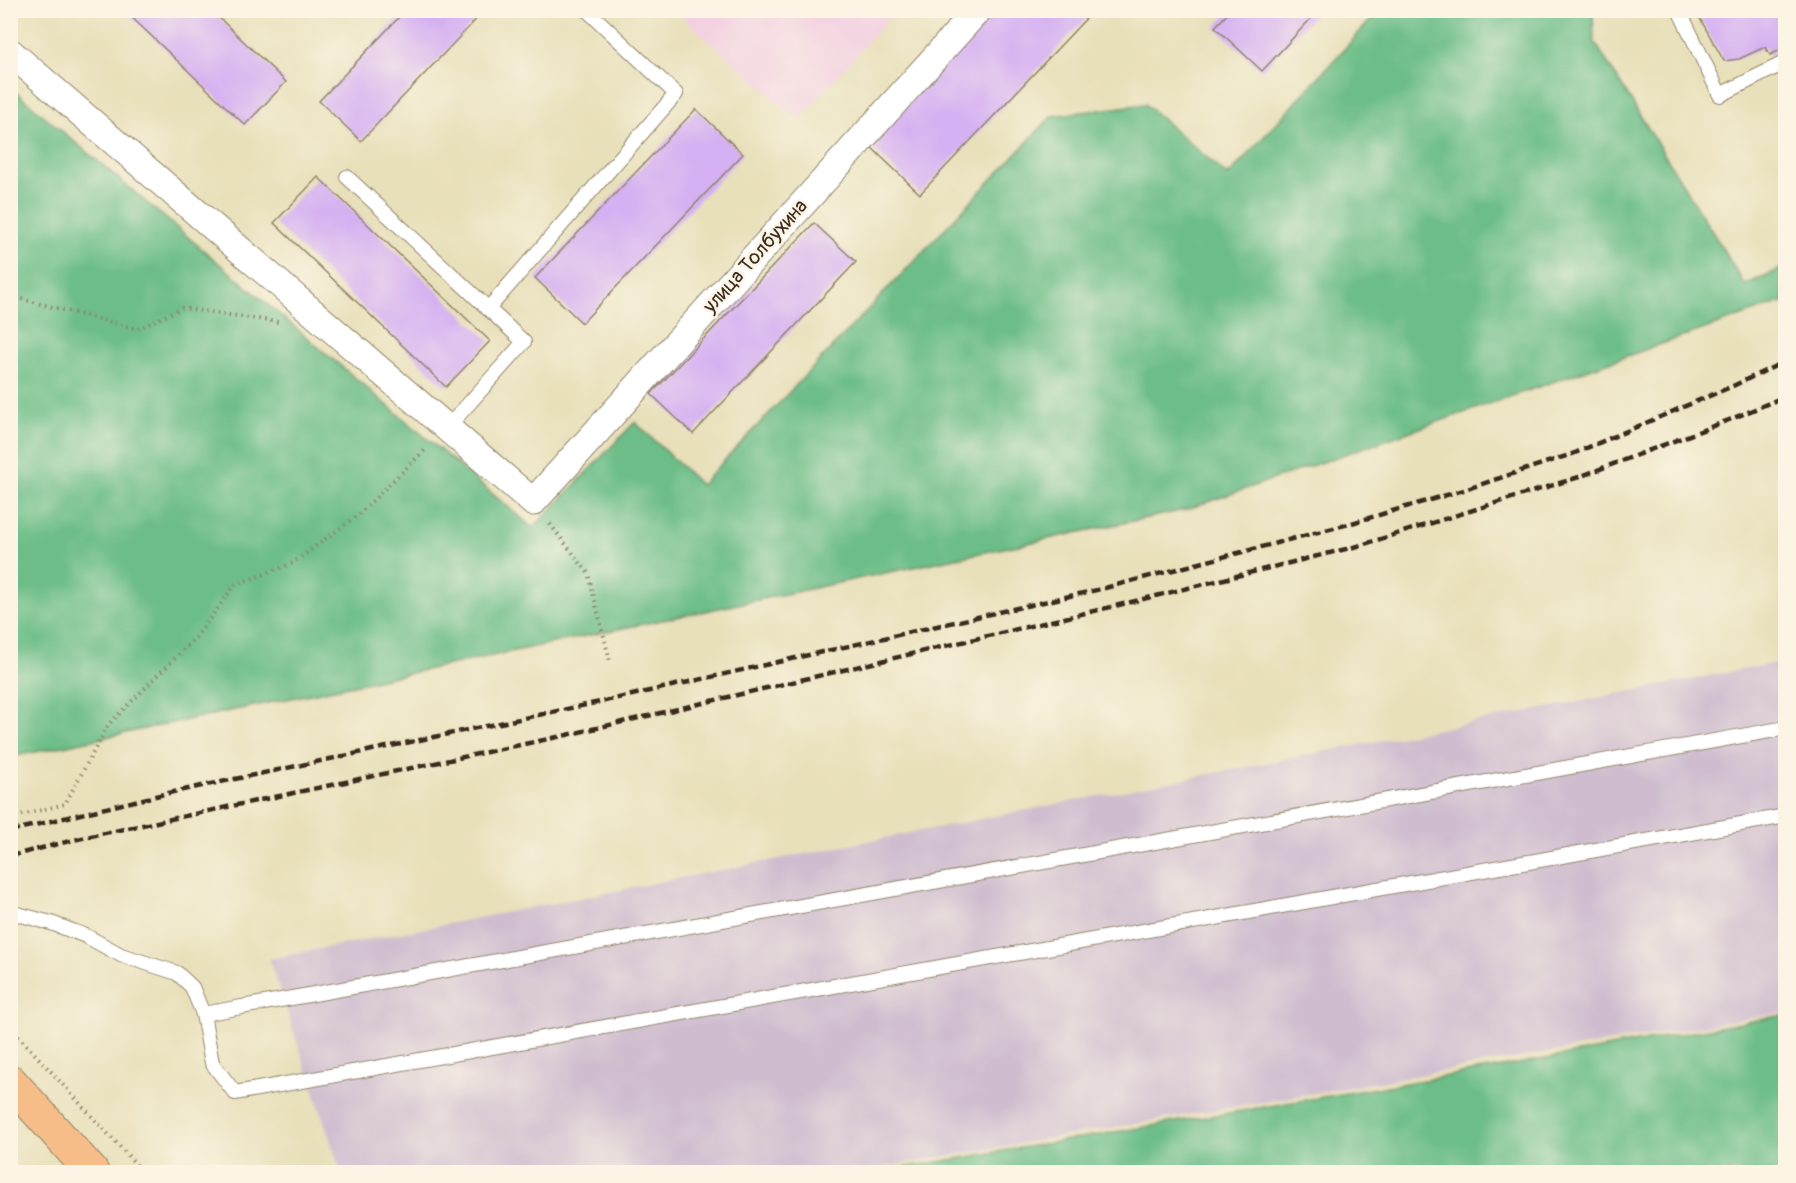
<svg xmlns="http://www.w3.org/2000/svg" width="1796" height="1183" font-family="Pangolin,sans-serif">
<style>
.built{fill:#f2cfe1}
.industrial{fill:#cfbdcf}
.forest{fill:#6cbd88;stroke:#547453;stroke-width:1.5}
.building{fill:#d5b0f2}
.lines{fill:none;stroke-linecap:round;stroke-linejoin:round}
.lane-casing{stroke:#92856c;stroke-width:16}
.street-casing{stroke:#92856c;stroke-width:29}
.primary-casing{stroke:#92856c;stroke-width:35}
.path{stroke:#92856c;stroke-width:4;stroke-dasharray:1.5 4.5;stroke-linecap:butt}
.lane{stroke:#fff;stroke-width:14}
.street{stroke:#fff;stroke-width:27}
.primary{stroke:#f7bd88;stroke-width:33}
.rail{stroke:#3b2a1e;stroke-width:4.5;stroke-dasharray:9 4.5;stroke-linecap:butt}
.labels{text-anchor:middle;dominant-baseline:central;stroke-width:5;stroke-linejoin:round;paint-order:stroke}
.street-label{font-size:20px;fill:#3b2a1e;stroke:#fcf5e5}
</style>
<rect width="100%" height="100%" fill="#fcf5e5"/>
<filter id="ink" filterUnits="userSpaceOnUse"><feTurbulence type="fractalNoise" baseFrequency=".0167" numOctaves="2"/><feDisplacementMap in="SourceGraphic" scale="12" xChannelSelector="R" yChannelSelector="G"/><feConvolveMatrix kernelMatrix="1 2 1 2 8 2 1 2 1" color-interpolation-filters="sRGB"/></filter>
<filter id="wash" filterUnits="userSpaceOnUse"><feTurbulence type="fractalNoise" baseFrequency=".008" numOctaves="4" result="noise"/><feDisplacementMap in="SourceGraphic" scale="24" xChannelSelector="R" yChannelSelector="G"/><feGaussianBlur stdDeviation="1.35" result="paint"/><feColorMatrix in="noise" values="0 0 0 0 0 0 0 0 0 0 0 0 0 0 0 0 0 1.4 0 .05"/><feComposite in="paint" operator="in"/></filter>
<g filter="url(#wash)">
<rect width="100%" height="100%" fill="#e8e0ba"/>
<polygon class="built" points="675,11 895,11 799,120"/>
<polygon class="industrial" points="1785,661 1785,1012 856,1172 341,1172 269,959"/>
<g class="forest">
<polygon points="1379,11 1593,11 1594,41 1745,285 1785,267 1785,301 1185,510 11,757 11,88 533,528 635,422 701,485 1052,116 1145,104 1228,176"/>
<polygon points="1785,1015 1785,1172 878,1172 1501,1067"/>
</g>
<g id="blocks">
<g class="building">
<polygon points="124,10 211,10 286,82 245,125"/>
<polygon points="406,10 485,10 361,141 319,101"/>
<polygon points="997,10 1094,10 920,194 869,145"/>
<polygon points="1231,10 1319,10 1262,71 1215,27"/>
<polygon points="1701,10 1786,10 1786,47 1770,55 1765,47 1739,59 1724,61 1698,15"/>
<polygon points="696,109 743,154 582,323 535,278"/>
<polygon points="318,177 490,341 446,387 274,223"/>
<polygon points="814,223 856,262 693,434 651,394"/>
</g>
</g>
</g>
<g filter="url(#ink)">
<use href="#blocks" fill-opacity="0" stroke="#92856c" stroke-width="1.5"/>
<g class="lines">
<g class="lane-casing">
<g id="lane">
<polyline points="1679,10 1720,95 1786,62"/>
<polyline points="347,177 524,342 447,428"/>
<polyline points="488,309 676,94 587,10"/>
<polyline points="1786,728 203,1014 212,1063 235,1093 1786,816"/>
<polyline points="10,912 51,923 86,936 121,955 177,973 192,987 203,1014"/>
</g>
</g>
<g class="street-casing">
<polyline id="street" points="10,52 533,502 978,10"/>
</g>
<g class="primary-casing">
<polyline id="primary" points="10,1081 92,1172"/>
</g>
<g class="path">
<polyline points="10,296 137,329 182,308 278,322"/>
<polyline points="550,524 588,573 610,661"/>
<polyline points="10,818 65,804 108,725 196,637 235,585 293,563 358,515 427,448"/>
<polyline points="10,1027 143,1172"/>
</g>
<use href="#lane" class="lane"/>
<use href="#street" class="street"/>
<use href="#primary" class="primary"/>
<g class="rail">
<polyline points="10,831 164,794 614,699 1101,589 1345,525 1467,489 1575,453 1735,385 1786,361"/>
<polyline points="10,856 86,837 567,735 1111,607 1358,546 1579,477 1729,420 1786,396"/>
</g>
</g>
</g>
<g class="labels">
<g class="street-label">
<text transform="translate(755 256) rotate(-48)">улица Толбухина</text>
</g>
</g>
<rect width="1796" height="1183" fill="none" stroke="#fcf5e5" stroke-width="36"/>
</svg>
